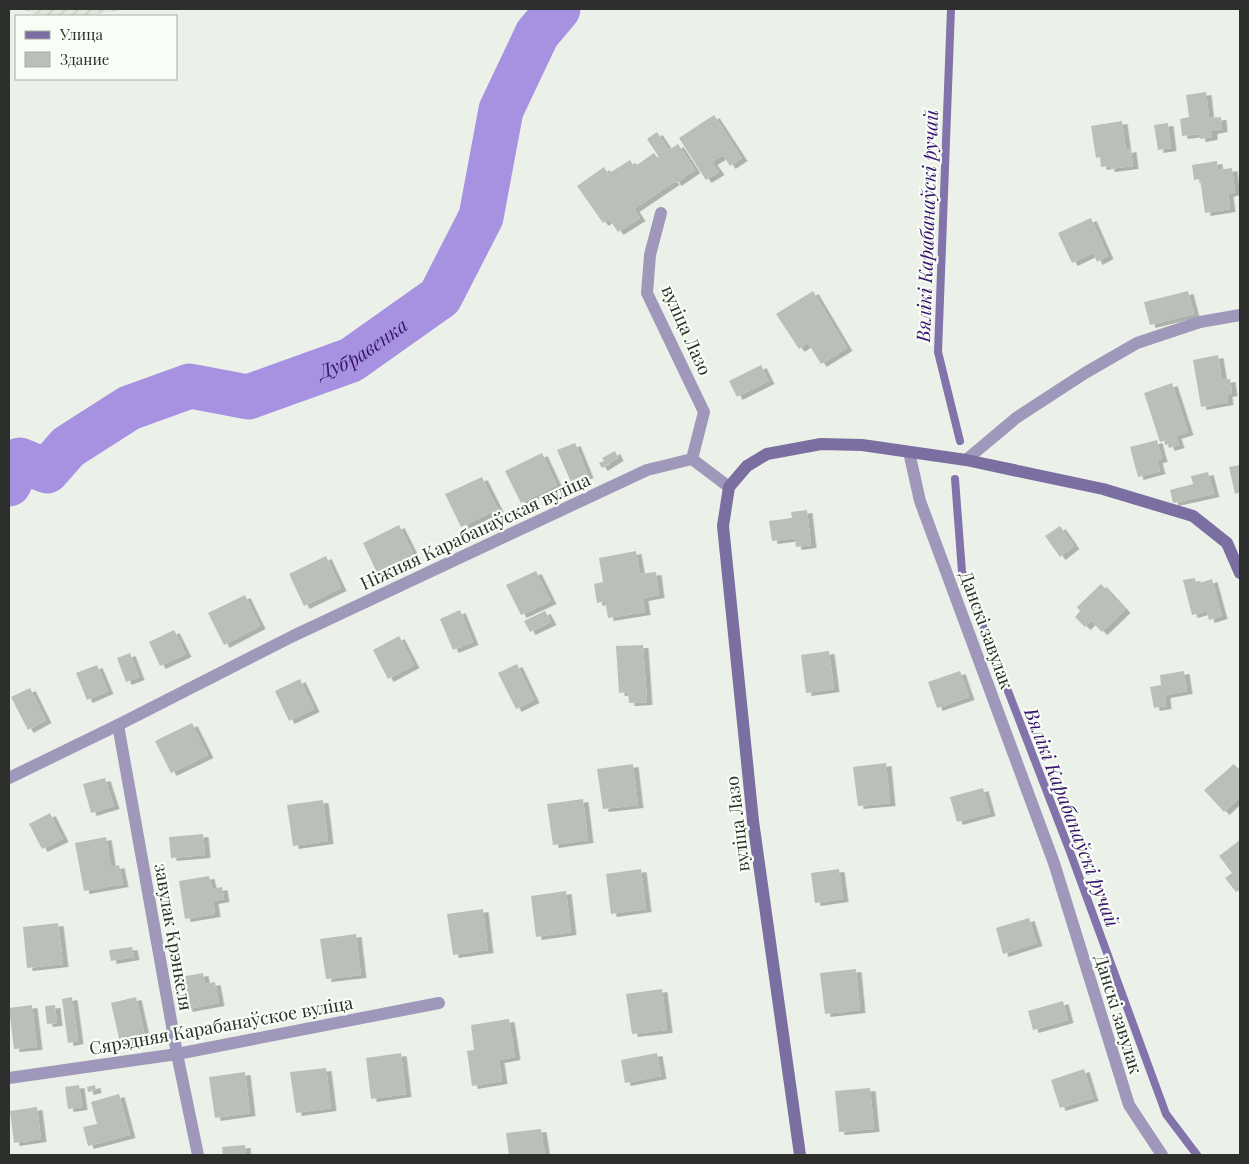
<svg xmlns="http://www.w3.org/2000/svg" width="1249" height="1164" font-family="'Playfair Display',serif">
<style>
.industrial{fill:url(#industrial-furrows)}
.lines{fill:none;stroke-linecap:round;stroke-linejoin:round}
.stream{stroke:#8274ab;stroke-width:8}
.river{stroke:#a792e1;stroke-width:45}
.building{fill:#bac0b8;filter:url(#shadow)}
.minor{stroke:#a098bb;stroke-width:12}
.secondary{stroke:#7b6ea1;stroke-width:12}
.labels{text-anchor:middle;dominant-baseline:central;stroke-width:4.5;stroke-linejoin:round;paint-order:stroke}
.street-label{font-size:18px;fill:#2d2f2c;stroke:#f8fef6}
.water-label{font-size:19px;font-style:italic;fill:#38126e;stroke:#f8fef6}
</style>
<defs>
<pattern id="industrial-furrows" width="10" height="10" patternUnits="userSpaceOnUse" patternTransform="scale(1.25)"><rect width="10" height="10" fill="#dde8da"/><path d="M-1 1l2-2M0 10L10 0M9 11l2-2" fill="none" stroke="#bec7bb"/></pattern>
<filter id="shadow"><feDropShadow dx="5.5" dy="3" stdDeviation="0" flood-color="#0004"/></filter>
</defs>
<rect width="100%" height="100%" fill="#ebf1e9"/>
<polygon class="industrial" points="20,9 129,9 81,16 42,16"/>
<g class="lines">
<g class="stream">
<polyline points="951,9 938,352 960,441"/>
<polyline points="955,479 962,572 1069,849 1166,1114 1197,1155"/>
</g>
<path class="river" id="s1" d="M9,484L20,460L47,471L68,447L129,408L190,386L248,397L351,360L440,297L481,217L501,110L537,34L558,9"/>
</g>
<g class="building">
<polygon points="1206,92 1209,118 1221,117 1222,129 1212,131 1212,137 1200,139 1199,134 1182,136 1180,119 1189,117 1186,95"/>
<polygon points="714,115 742,158 730,166 723,155 712,162 719,172 706,180 679,138"/>
<polygon points="1122,121 1126,150 1131,149 1133,166 1109,169 1109,166 1101,167 1100,157 1096,158 1091,126"/>
<polygon points="1168,123 1171,148 1158,150 1154,125"/>
<polygon points="657,132 669,150 678,144 695,170 676,183 647,139"/>
<polygon points="654,153 674,182 634,209 640,218 618,232 609,219 603,223 577,186 604,167 608,174 630,160 634,167"/>
<polygon points="1217,161 1218,170 1232,168 1235,192 1228,194 1230,209 1205,213 1200,179 1194,180 1192,165"/>
<polygon points="1091,218 1108,256 1097,262 1093,253 1072,263 1058,233"/>
<polygon points="813,291 847,348 821,364 808,343 799,349 776,314"/>
<polygon points="1188,291 1194,314 1150,325 1144,302"/>
<polygon points="1218,355 1222,380 1230,379 1232,393 1227,394 1228,402 1201,407 1193,360"/>
<polygon points="761,365 769,381 737,397 729,381"/>
<polygon points="1172,383 1188,432 1176,436 1179,445 1169,448 1166,440 1160,442 1144,393"/>
<polygon points="1157,440 1162,459 1157,460 1160,471 1138,477 1130,447"/>
<polygon points="575,443 588,475 571,482 557,450"/>
<polygon points="615,451 618,458 602,468 599,463 604,461 602,458"/>
<polygon points="542,453 557,485 521,503 505,471"/>
<polygon points="1240,465 1240,492 1235,494 1229,467"/>
<polygon points="1208,472 1214,494 1173,503 1170,490 1193,484 1191,476"/>
<polygon points="482,477 498,509 461,527 445,494"/>
<polygon points="807,510 811,545 796,547 795,538 772,541 769,521 792,518 791,512"/>
<polygon points="399,525 415,557 378,575 363,543"/>
<polygon points="1060,526 1074,546 1060,557 1045,536"/>
<polygon points="636,551 640,574 656,572 659,595 643,598 645,612 608,618 605,601 597,603 594,584 603,582 599,558"/>
<polygon points="326,556 341,588 304,606 289,574"/>
<polygon points="536,571 551,601 521,615 506,585"/>
<polygon points="1195,578 1196,584 1212,579 1222,616 1209,620 1207,611 1192,615 1183,580"/>
<polygon points="1101,584 1125,610 1102,632 1091,621 1085,627 1075,617 1080,611 1077,607"/>
<polygon points="245,595 260,626 224,645 208,613"/>
<polygon points="460,610 473,642 453,650 440,619"/>
<polygon points="545,611 551,622 530,632 524,621"/>
<polygon points="174,630 186,654 160,666 149,642"/>
<polygon points="399,636 414,665 388,679 373,650"/>
<polygon points="643,645 647,702 629,703 628,692 619,693 616,646"/>
<polygon points="829,651 834,689 806,693 801,655"/>
<polygon points="130,653 139,677 126,682 117,658"/>
<polygon points="517,664 534,700 516,709 498,673"/>
<polygon points="97,665 108,691 87,700 76,673"/>
<polygon points="960,671 969,697 937,708 928,682"/>
<polygon points="1184,671 1187,691 1165,695 1166,706 1154,708 1150,687 1161,685 1160,675"/>
<polygon points="300,679 314,709 289,721 275,691"/>
<polygon points="30,688 46,720 28,730 11,697"/>
<polygon points="192,723 208,755 171,773 155,741"/>
<polygon points="886,763 890,803 858,806 853,767"/>
<polygon points="633,764 638,805 603,809 597,769"/>
<polygon points="1234,764 1240,771 1240,797 1224,812 1204,790"/>
<polygon points="105,778 114,806 91,813 83,784"/>
<polygon points="983,788 990,813 957,822 950,797"/>
<polygon points="583,799 588,840 553,845 547,804"/>
<polygon points="323,800 328,841 293,846 287,805"/>
<polygon points="50,813 63,839 42,849 29,824"/>
<polygon points="203,834 205,855 171,858 169,837"/>
<polygon points="106,837 111,867 119,865 123,884 84,891 75,843"/>
<polygon points="1240,840 1240,889 1236,892 1225,878 1232,873 1219,856"/>
<polygon points="641,869 646,909 611,914 606,874"/>
<polygon points="839,869 843,899 815,903 811,873"/>
<polygon points="209,876 212,889 222,887 224,899 213,901 215,914 185,919 179,881"/>
<polygon points="566,891 571,932 536,937 531,896"/>
<polygon points="483,909 488,950 453,955 447,914"/>
<polygon points="1029,918 1037,943 1003,954 996,928"/>
<polygon points="58,923 63,964 27,968 23,927"/>
<polygon points="356,934 361,975 326,979 320,939"/>
<polygon points="132,947 134,957 111,961 109,950"/>
<polygon points="856,969 860,1010 825,1014 820,973"/>
<polygon points="203,973 205,984 215,982 219,1003 187,1009 181,977"/>
<polygon points="662,989 667,1030 632,1034 626,994"/>
<polygon points="72,997 78,1041 68,1043 62,999"/>
<polygon points="136,997 146,1041 121,1047 111,1003"/>
<polygon points="1063,1001 1068,1020 1033,1030 1028,1011"/>
<polygon points="32,1005 37,1047 14,1049 9,1008"/>
<polygon points="55,1005 57,1023 47,1024 45,1006"/>
<polygon points="509,1019 515,1057 499,1060 502,1081 472,1086 467,1051 474,1050 471,1025"/>
<polygon points="401,1053 406,1094 371,1099 366,1058"/>
<polygon points="657,1053 661,1076 625,1083 621,1060"/>
<polygon points="326,1068 331,1108 296,1113 290,1072"/>
<polygon points="1084,1069 1093,1098 1060,1108 1051,1080"/>
<polygon points="245,1072 250,1113 215,1118 209,1077"/>
<polygon points="79,1085 82,1107 68,1109 65,1087"/>
<polygon points="95,1085 96,1090 88,1092 87,1087"/>
<polygon points="870,1088 874,1129 839,1132 835,1091"/>
<polygon points="119,1094 130,1135 88,1146 83,1127 97,1124 91,1102"/>
<polygon points="37,1107 41,1139 14,1143 10,1111"/>
<polygon points="541,1129 545,1155 509,1155 506,1133"/>
<polygon points="245,1145 246,1155 223,1155 222,1147"/>
</g>
<g class="lines">
<g class="minor">
<polyline points="661,213 650,255 647,293 704,412 692,459"/>
<polyline points="909,452 920,501 1054,863 1129,1105 1162,1155"/>
<polyline points="966,460 1016,418 1085,373 1137,343 1200,322 1240,315"/>
<polyline points="118,725 177,1054 198,1155"/>
<polyline points="9,778 118,725 293,636 647,470 692,459 729,487"/>
<polyline points="9,1078 177,1054 439,1003"/>
</g>
<polyline class="secondary" points="800,1155 753,821 723,526 729,487 747,466 767,454 821,444 862,445 966,460 1103,489 1193,516 1227,543 1240,573"/>
</g>
<g class="labels">
<g class="street-label">
<text transform="translate(687 330) rotate(66)">вуліца Лазо</text>
<text transform="translate(475 531) rotate(-25)">Ніжняя Карабанаўская вуліца</text>
<text transform="translate(987 630) rotate(70)">Данскі завулак</text>
<text transform="translate(737 824) rotate(-97)">вуліца Лазо</text>
<text transform="translate(174 937) rotate(80)">завулак Крэнкеля</text>
<text transform="translate(1119 1014) rotate(73)">Данскі завулак</text>
<text transform="translate(221 1025) rotate(-10)">Сярэдняя Карабанаўское вуліца</text>
</g>
<g class="water-label">
<text transform="translate(926 226) rotate(-88)">Вялікі Карабанаўскі ручай</text>
<text stroke="none"><textPath href="#s1" startOffset="409">Дубравенка</textPath></text>
<text transform="translate(1073 817) rotate(69)">Вялікі Карабанаўскі ручай</text>
</g>
</g>
<rect width="1249" height="1164" fill="none" stroke="#2d2f2c" stroke-width="20"/>
<rect x="15" y="15" width="162" height="65" fill="#f8fef6" stroke="#a7aba5"/>
<rect x="25" y="31" width="25" height="8" fill="#7b6ea1" stroke="#a7aba5"/>
<text x="60" y="40" font-size="15" fill="#2d2f2c">Улица</text>
<rect x="25" y="52" width="25" height="15" fill="#bac0b8" stroke="#a7aba5"/>
<text x="60" y="65" font-size="15" fill="#2d2f2c">Здание</text>
</svg>
